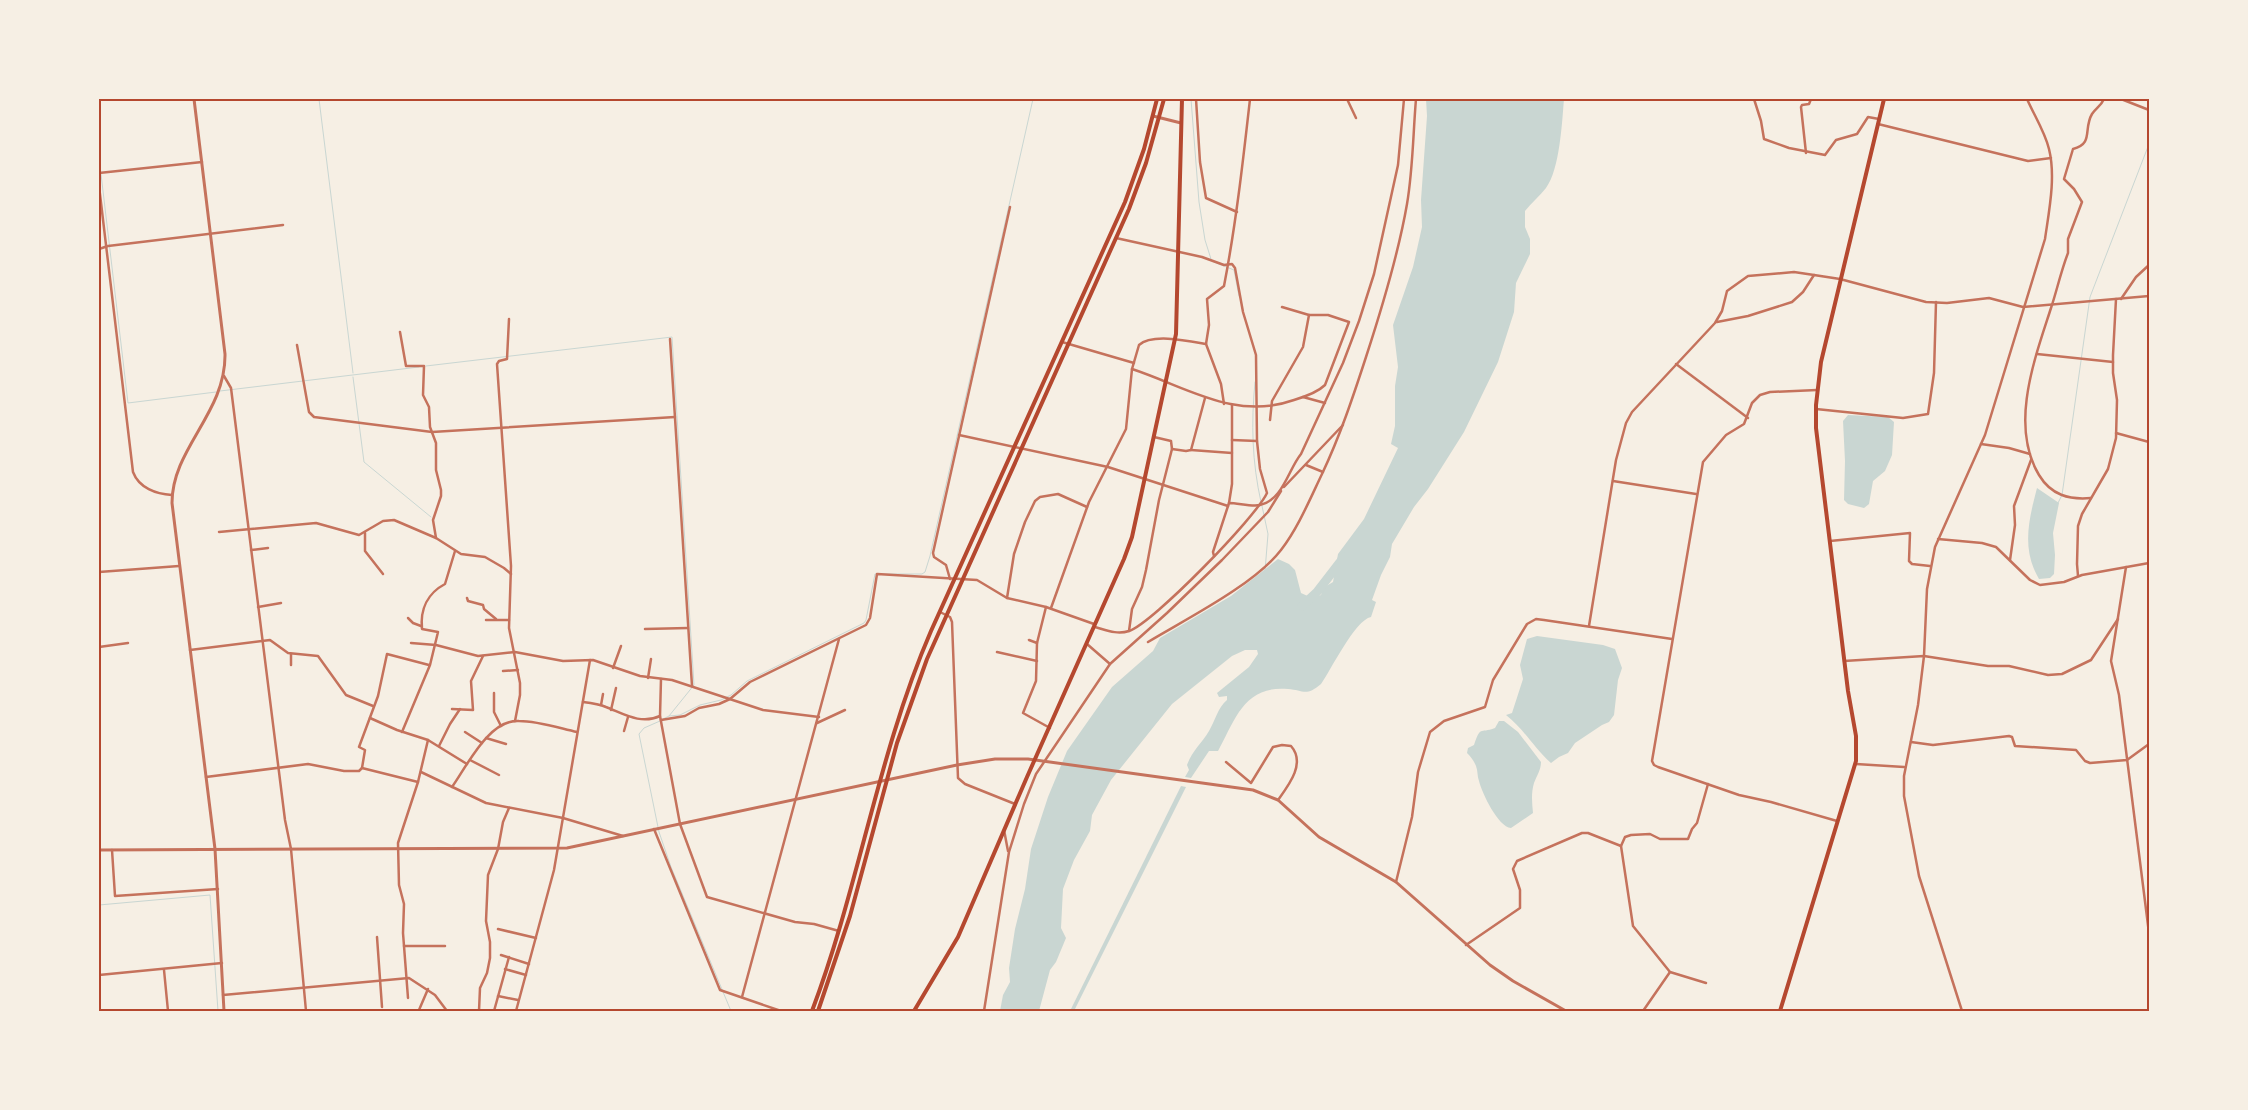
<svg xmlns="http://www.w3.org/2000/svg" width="2248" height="1110" font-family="Helvetica,sans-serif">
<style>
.water{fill:#c9d6d2}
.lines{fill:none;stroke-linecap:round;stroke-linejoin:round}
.stream{stroke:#c9d6d2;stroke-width:1}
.river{stroke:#c9d6d2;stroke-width:9}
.minor{stroke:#c5725c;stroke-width:2.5}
.tertiary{stroke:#c5725c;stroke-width:3}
.secondary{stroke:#b5482f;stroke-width:4}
.primary{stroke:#b5482f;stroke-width:4}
.neatline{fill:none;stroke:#b5482f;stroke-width:2}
</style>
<rect width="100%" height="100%" fill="#f6efe4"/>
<g class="water">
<path d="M1426,99H1564C1562,122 1560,169 1546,188C1540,196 1531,203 1525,211V227L1530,239V254L1516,283L1514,312L1498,362L1464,432L1428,489L1414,507L1392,544L1390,557L1381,575L1372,600L1376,602L1371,617C1355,620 1331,670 1321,684C1306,697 1303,690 1288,689C1244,685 1235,720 1218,751H1209L1191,778L1185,777L1189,770L1187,765C1192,751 1202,743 1209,731C1215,721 1218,707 1227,700V696L1219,697L1217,693L1249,667L1258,654L1257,650H1245L1232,656L1172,704L1111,780L1092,815L1090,831L1074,860L1063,889L1061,928L1066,938L1056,962L1050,970L1039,1011H1000L1003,995L1010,982L1009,968L1015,929L1025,889L1031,849L1048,797L1067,751L1112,687L1153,651L1160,638L1231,596L1278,559L1289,564L1295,570L1301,593L1312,598L1321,595L1323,588L1333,582L1338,554L1364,519L1398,448L1391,444L1395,426V386L1398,367L1393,325L1413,267L1422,227L1421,200L1427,116Z"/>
<polygon points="1848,415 1888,417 1894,422 1892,455 1885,471 1873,481 1869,504 1864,508 1848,504 1844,500 1845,461 1843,421"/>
<path d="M2037,488L2059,503L2053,533L2055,555L2054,574L2050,578L2039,579C2021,549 2029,519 2037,488Z"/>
<path d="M1537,636L1603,645L1615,649L1622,668L1618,680L1614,715L1609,722L1602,725L1575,743L1568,753L1559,757L1551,763C1534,748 1524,729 1506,715L1512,713L1523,679L1520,665L1527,639Z"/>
<path d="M1499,721H1504L1518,732L1541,762C1541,770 1537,775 1534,783C1531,793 1532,803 1533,813L1511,828C1498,827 1482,793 1479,781C1477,776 1478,771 1476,766C1474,761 1471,757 1467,753L1468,748L1474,745C1481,725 1479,734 1495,728Z"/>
<polygon points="1181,786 1186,787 1074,1011 1070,1011"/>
</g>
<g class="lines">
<g class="stream">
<polyline points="319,99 353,373"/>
<polyline points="1191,99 1199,202 1205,240 1211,259"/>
<polyline points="99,157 128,403 216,392"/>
<polyline points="1214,262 1234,270 1239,296"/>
<polyline points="426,366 672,337 694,685 669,716"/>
<polyline points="353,377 364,462 431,517"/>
<path d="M1255,382C1251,423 1252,462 1261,502"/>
<polyline points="220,391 419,367"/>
<polyline points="2058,503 2062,495 2090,297 2149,144"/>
<polyline points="1262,506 1268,534 1265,571"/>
<polyline points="663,719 669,716 680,715 700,705 721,700 731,695 747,681 864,623 866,620 875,574 922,574 925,572 930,556 1033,99"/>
<polyline points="660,721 644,728 639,734 659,832 671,867 731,1011"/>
<polyline points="99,905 210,895 218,1011"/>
</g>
<polyline class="river" points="1302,606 1317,592 1344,557"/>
<g class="minor">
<polyline points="1196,99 1200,162 1206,198 1237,212"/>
<polyline points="1347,99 1356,118"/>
<polyline points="1754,99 1761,121 1764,139 1789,148 1825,155 1836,140 1857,134 1868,117 1879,119"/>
<polyline points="2121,99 2149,110"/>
<polyline points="1878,124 2028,161 2051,158"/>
<polyline points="1806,153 1801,107 1802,105 1809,104 1811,99"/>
<polyline points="99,173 202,162"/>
<path d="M99,186L133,472C139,488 156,494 172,495"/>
<polyline points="99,249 108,246 283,225"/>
<polyline points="2121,299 2136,277 2149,265"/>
<polyline points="509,319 507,359 499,361 497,364 511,566 509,628 520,683 520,695 515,721"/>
<polyline points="1717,322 1748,316 1792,302 1803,292 1814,275 1840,279 1926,302 1947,303 1989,298 2023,307 2149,296"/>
<polyline points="400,332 406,366 424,366 423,395 429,407 430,427 436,443 436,470 441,490 441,496 433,520 436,538"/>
<polyline points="670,339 692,686"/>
<polyline points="1062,342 1134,363"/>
<path d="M1206,344L1209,325L1207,299L1224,286C1236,224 1243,161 1250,99"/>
<polyline points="297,345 309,412 314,417 432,432 675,417"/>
<polyline points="2037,354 2113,362"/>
<polyline points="1676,364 1748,418"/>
<path d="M1132,369C1187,387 1235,421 1294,400C1304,397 1317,393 1325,385L1349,322L1328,315H1309L1282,307"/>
<polyline points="224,376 231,388 285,820 291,849 306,1011"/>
<polyline points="1817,390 1770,392 1760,395 1752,403 1744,424 1726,435 1703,462 1652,761 1654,765 1658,767 1739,795 1771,802 1837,821"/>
<polyline points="1303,397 1325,403"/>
<polyline points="1816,409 1903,418 1928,414 1934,373 1936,302"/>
<polyline points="1270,420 1272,401 1303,347 1309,315"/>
<polyline points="2116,433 2149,442"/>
<path d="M959,435L1108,467L1228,506L1229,503C1238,503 1252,507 1260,505C1283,500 1288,470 1301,454L1343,363L1359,321L1374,274L1398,165L1404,99"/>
<polyline points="1232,440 1257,441"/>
<polyline points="1981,444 2009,448 2030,454"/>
<polyline points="1172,449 1186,451 1191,450 1205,398"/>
<polyline points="1191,450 1232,453"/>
<polyline points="1306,465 1323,472"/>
<polyline points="1613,481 1696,494"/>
<polyline points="1284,487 1343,425"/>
<path d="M2091,498C2069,500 2051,495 2039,475C2009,425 2035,358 2051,308C2057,290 2061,271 2068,253V239L2082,202L2074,189L2064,179L2073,149C2094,144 2083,129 2092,114C2096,108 2101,106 2104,99"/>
<polyline points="1229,503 1232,484 1232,405"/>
<polyline points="219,532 316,523 359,535 383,521 394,520 436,538 461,554 485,557 504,568 511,574"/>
<polyline points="365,533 365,551 383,574"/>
<polyline points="1938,539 1982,543 1996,547 2030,580 2040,585 2064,582 2082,575 2149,563"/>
<polyline points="1830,541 1910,533 1909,561 1912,564 1930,566"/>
<polyline points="251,550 268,548"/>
<polyline points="1214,556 1213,552 1228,506"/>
<polyline points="2010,560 2015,525 2014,506 2031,460"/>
<polyline points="2126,567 2111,661 2119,695 2149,933"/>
<polyline points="99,572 179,566"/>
<polyline points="2078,576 2077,564 2078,526 2082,514 2108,469 2116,438 2117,400 2113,373 2113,355 2116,299"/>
<polyline points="950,579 946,565 934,557 933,553 1010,207"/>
<polyline points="467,598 468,601 483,605 484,609 496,619"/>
<polyline points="1007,598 1014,554 1025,522 1035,501 1040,497 1058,494 1087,507"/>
<polyline points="258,607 281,603"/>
<polyline points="1046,607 1037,643 1036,681 1023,713 1050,728"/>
<path d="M1051,608L1089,502L1126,429L1132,369L1139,345C1152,333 1189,341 1206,344L1221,384L1224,404"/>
<polyline points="940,612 950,617 952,622 958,778 965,784 1015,804"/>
<polyline points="408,618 413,623 421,626"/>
<polyline points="486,620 509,620"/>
<polyline points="1589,626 1616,460 1626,423 1632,412 1715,323 1722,311 1727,291 1748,276 1794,272 1814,275"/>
<path d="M1095,627C1106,630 1117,635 1129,631C1153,623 1256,517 1267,493L1260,469L1257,441L1256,355L1243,312L1235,268L1232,264L1224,265L1202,257L1116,238"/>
<polyline points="645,629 688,628"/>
<polyline points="1129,631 1132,609 1142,587 1146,570 1159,500 1172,449 1171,441 1154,437"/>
<polyline points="1029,640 1037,643"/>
<path d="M1148,642C1186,619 1254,585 1281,550C1298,528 1310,499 1322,474C1340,436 1353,397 1366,357C1382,308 1398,256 1407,204C1413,169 1413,134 1416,99"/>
<polyline points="411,643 436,645 478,656 515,652 563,661 593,660 640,676 672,680 763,710 819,717"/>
<polyline points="1087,644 1110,664"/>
<polyline points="99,647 128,643"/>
<polyline points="190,650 270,640 288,653 318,656 346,695 373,706"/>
<polyline points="997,652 1037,661"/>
<polyline points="1844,661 1924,656 1988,666 2009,666 2048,675 2062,674 2091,660 2118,619"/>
<polyline points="291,665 291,654"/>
<polyline points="613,668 621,646"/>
<polyline points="503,671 518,670"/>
<polyline points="648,678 651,659"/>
<polyline points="661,679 660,716 680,824 707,897 795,922 814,924 839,931"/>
<polyline points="494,693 494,712 501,726"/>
<path d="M583,702C591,703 599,704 606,707C624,714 641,725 660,716"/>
<polyline points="601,705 603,694"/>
<polyline points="452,709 473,710 471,681 483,656"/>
<polyline points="611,710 616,688"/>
<polyline points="370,718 397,730 428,740 467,764"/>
<polyline points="661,720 685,716 699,708 719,704 730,699 750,682 866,625 870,618 877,574 977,580 1007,598 1046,607 1094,624"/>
<polyline points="817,723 845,710"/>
<polyline points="624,731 628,717"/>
<path d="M402,732L430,665L438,632L422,629C420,609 428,593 445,584L455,551"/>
<polyline points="465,732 482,743"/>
<polyline points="486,738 506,744"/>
<polyline points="1911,742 1933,745 2009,736 2012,737 2015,746 2076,750 2085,761 2090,763 2127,760 2149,744"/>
<polyline points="439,746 450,724 460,709"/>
<polyline points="470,760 499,775"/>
<path d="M1226,762L1251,783L1273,747L1282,745L1291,746C1306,763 1289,785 1278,800"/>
<polyline points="1856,764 1904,767"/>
<polyline points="362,768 365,750 359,747 378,696 387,654 429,665"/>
<polyline points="421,772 486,803 563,818 623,836"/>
<polyline points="206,777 308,764 344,771 359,771 362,768 418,782"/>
<path d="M452,787C467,766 489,719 519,721C538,721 559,728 577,732"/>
<polyline points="654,829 720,990 781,1011"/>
<polyline points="1004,830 1008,851"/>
<polyline points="112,850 115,896 218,889"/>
<polyline points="1396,882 1412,817 1418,772 1430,732 1444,721 1485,707 1493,680 1527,624 1536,619 1544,620 1672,639"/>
<polyline points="498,929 536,938"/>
<polyline points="377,937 382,1007"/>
<polyline points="1466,945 1520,908 1520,890 1513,869 1517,861 1582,833 1588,833 1621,846"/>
<polyline points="404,946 445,946"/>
<polyline points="501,955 529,964"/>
<polyline points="505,969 526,975"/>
<polyline points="164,970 168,1011"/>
<polyline points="99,975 222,963"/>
<polyline points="1706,983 1670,972 1633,926 1621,846 1625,837 1631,835 1650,834 1660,839 1688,839 1692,829 1697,823 1708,784"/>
<polyline points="223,995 409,978 435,995 447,1011"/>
<polyline points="498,996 518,1000"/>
<polyline points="742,997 839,639"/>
<polyline points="408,998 403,933 404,904 399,885 398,843 418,782 428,740"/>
<polyline points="419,1010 428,989"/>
<polyline points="479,1011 480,988 487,973 490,958 490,942 486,921 488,875 498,849 503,822 509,808"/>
<polyline points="494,1011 509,957"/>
<polyline points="516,1011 554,870 590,660"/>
<polyline points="984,1011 1009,852 1024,804 1036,774 1110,664 1167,613 1222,560 1268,512 1281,491"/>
<polyline points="1643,1011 1670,972"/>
<path d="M1962,1011L1919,876L1904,796V776L1918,705L1924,656L1927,589L1935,547L1985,435L2045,239C2049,211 2056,177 2049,149C2045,132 2034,115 2027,99"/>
</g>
<g class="tertiary">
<path d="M194,99L225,354C226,413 172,448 172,503L215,849L224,1011"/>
<polyline points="1153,116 1181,123"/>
<polyline points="99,850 567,848 957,765 995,759 1028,759 1253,790 1278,800 1319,837 1396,882 1490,965 1513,981 1566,1011"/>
</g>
<polyline class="secondary" points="1780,1011 1856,761 1856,736 1848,691 1816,428 1816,405 1821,362 1884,99"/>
<g class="primary">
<path d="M812,1011C859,887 878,753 931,631L1125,202L1144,149L1157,99"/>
<polyline points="818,1011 850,916 897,743 927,659 1129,209 1146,163 1164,99"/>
<polyline points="914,1011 958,937 1027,777 1124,559 1132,537 1176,334 1182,99"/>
</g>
</g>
<rect width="2248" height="1110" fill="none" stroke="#f6efe4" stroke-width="200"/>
<rect x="100" y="100" width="2048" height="910" class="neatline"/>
</svg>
